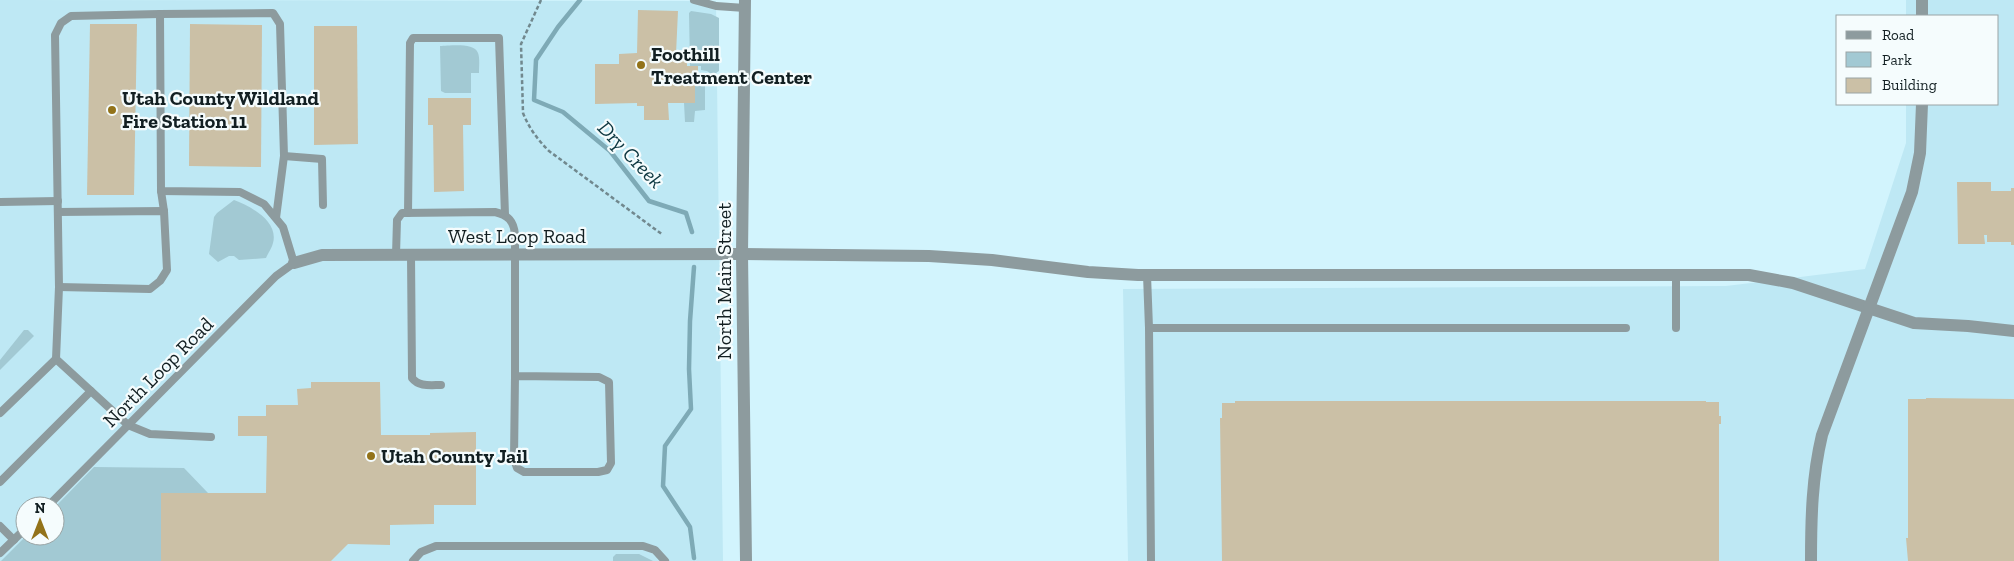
<svg xmlns="http://www.w3.org/2000/svg" width="2014" height="561" font-family="'Zilla Slab',serif">
<style>
.built{fill:#bee8f4;fill-rule:evenodd}
.green{fill:#a2c9d3}
.lines{fill:none;stroke-linecap:round;stroke-linejoin:round}
.stream{stroke:#7eaab6;stroke-width:4.5}
.building{fill:#cbc0a6}
.path{stroke:#71888e;stroke-width:2.5;stroke-dasharray:4 2.5;stroke-linecap:butt}
.service{stroke:#8d9b9e;stroke-width:8}
.minor{stroke:#8d9b9e;stroke-width:12}
.tertiary{stroke:#8d9b9e;stroke-width:12}
.poi-dot{fill:#93731a;stroke:#f5fcfd;stroke-width:2}
.labels{text-anchor:middle;dominant-baseline:central;stroke-width:4.5;stroke-linejoin:round;paint-order:stroke}
.poi-label{font-size:20px;font-weight:bold;fill:#121f22;stroke:#f5fcfd;text-anchor:start}
.street-label{font-size:20px;fill:#121f22;stroke:#f5fcfd}
.water-label{font-size:21px;font-style:italic;fill:#0e3841;stroke:#f5fcfd}
</style>
<rect width="100%" height="100%" fill="#d2f4fd"/>
<g class="built">
<path d="M0,0L716,1L723,561H0ZM25,506H55V536H25Z"/>
<polygon points="1906,0 2014,0 2014,561 1128,561 1123,289 1726,286 1865,269 1906,143 1906,104 1998,104 1998,16 1906,16"/>
</g>
<g class="green">
<polygon points="691,11 711,14 719,18 719,71 713,75 707,71 701,70 701,66 690,66 689,13"/>
<path d="M440,46C449,46 474,42 478,53C480,58 479,67 479,73H471V93H445L441,91Z"/>
<polygon points="698,79 705,82 705,110 695,111 694,122 685,122 684,103 695,103 695,84 698,84"/>
<path d="M234,200C250,206 279,221 273,243C272,248 268,253 266,258L239,260L234,256H229L218,262L209,254L214,217L217,213Z"/>
<polygon points="24,330 28,330 34,336 0,370 0,360"/>
<polygon points="94,467 184,468 208,493 161,494 161,561 1,561 26,536 55,536 55,507"/>
<polygon points="616,554 639,554 653,561 613,561 613,557"/>
</g>
<g class="lines">
<g class="stream">
<polyline points="580,0 558,27 536,60 534,100 563,112 610,151 649,201 686,213 692,232"/>
<polyline points="694,267 690,321 689,369 691,409 665,446 663,486 690,527 694,558"/>
</g>
</g>
<g class="building">
<polygon points="638,10 678,11 676,54 687,55 687,66 698,66 698,84 695,84 695,103 668,103 669,120 644,120 644,106 637,106 637,103 595,104 595,64 619,64 619,54 637,53"/>
<polygon points="90,24 137,24 134,195 87,195"/>
<polygon points="190,24 262,25 261,167 189,166"/>
<polygon points="314,26 357,26 358,144 314,145"/>
<polygon points="428,98 471,98 471,125 463,125 464,191 434,192 433,125 428,125"/>
<polygon points="1957,182 1991,182 1991,191 2011,191 2011,188 2014,188 2014,245 2011,245 2011,242 1987,242 1987,235 1984,235 1985,244 1958,244"/>
<polygon points="311,382 380,382 381,435 430,435 430,433 476,432 476,505 434,505 434,524 390,525 390,545 348,544 331,561 161,561 161,493 266,493 267,436 238,436 238,416 266,416 266,405 298,405 297,389 311,388"/>
<polygon points="1926,398 2014,399 2014,561 1908,561 1906,538 1908,538 1908,399 1926,399"/>
<polygon points="1235,401 1706,401 1706,402 1719,402 1719,416 1721,416 1721,424 1719,424 1719,561 1222,561 1220,418 1222,418 1222,403 1235,403"/>
</g>
<g class="lines">
<path class="path" d="M541,0L521,44L523,113C529,128 537,139 549,151L663,235"/>
<g class="service">
<polyline points="694,0 716,6 745,8"/>
<polyline points="160,14 71,16 61,23 55,35 59,287 56,359 128,425 150,434 211,437"/>
<polyline points="284,156 322,159 323,205"/>
<polyline points="161,191 164,211"/>
<polyline points="0,202 58,201"/>
<polyline points="58,212 164,211 167,270 160,281 150,289 59,287"/>
<polyline points="408,213 410,43 413,38 499,38 505,215"/>
<path d="M396,255L397,220L402,213L495,212C508,215 514,221 515,235V376L599,377L609,382L611,463L607,470L598,472H524L517,468L514,459L515,376"/>
<path d="M411,255L412,378C419,387 430,385 441,385"/>
<polyline points="1676,274 1676,328"/>
<polyline points="1147,275 1149,328 1151,561"/>
<polyline points="1149,328 1626,328"/>
<polyline points="0,413 56,359"/>
<polyline points="0,482 91,391"/>
<polyline points="48,506 276,276 294,263 283,227 264,204 240,192 161,191 160,14 273,13 280,24 284,156 276,218"/>
<polyline points="0,526 14,540"/>
<polyline points="0,553 25,529"/>
<polyline points="413,561 421,552 436,546 643,546 655,550 665,561"/>
</g>
<g class="minor">
<polyline points="1922,0 1922,16"/>
<polyline points="294,263 322,255 742,254 929,256 992,260 1088,272 1138,275 1749,275 1793,283 1914,323 1968,326 2014,331"/>
<path d="M1811,561C1811,518 1812,477 1822,435L1912,192L1920,153L1922,104"/>
</g>
<polyline class="tertiary" points="745,0 742,254 746,561"/>
</g>
<g class="poi-dot">
<circle cx="641" cy="65" r="5"/>
<circle cx="112" cy="110" r="5"/>
<circle cx="371" cy="456" r="5"/>
</g>
<g class="labels">
<g class="poi-label">
<text x="651" y="54">Foothill<tspan x="651" dy="23">Treatment Center</tspan></text>
<text x="122" y="98">Utah County Wildland<tspan x="122" dy="23">Fire Station 11</tspan></text>
<text x="381" y="456">Utah County Jail</text>
</g>
<g class="street-label">
<text x="517" y="236">West Loop Road</text>
<text transform="translate(724 281) rotate(-90)">North Main Street</text>
<text transform="translate(158 372) rotate(-45)">North Loop Road</text>
</g>
<g class="water-label">
<text transform="translate(631 154) rotate(46)">Dry Creek</text>
</g>
</g>
<rect x="1836" y="15" width="162" height="90" fill="#f5fcfd" stroke="#9aa4a5"/>
<rect x="1846" y="31" width="25" height="8" fill="#8d9b9e" stroke="#9aa4a5"/>
<text x="1882" y="40" font-size="15" fill="#121f22">Road</text>
<rect x="1846" y="52" width="25" height="15" fill="#a2c9d3" stroke="#9aa4a5"/>
<text x="1882" y="65" font-size="15" fill="#121f22">Park</text>
<rect x="1846" y="78" width="25" height="15" fill="#cbc0a6" stroke="#9aa4a5"/>
<text x="1882" y="90" font-size="15" fill="#121f22">Building</text>
<g transform="translate(40 521)"><circle r="24" fill="#f5fcfd" stroke="#9aa4a5"/>
<path d="M0-4L9 19L0 12L-9 19Z" fill="#93731a"/>
<text y="-8" font-size="14" font-weight="bold" text-anchor="middle" fill="#121f22">N</text>
</g>
</svg>
